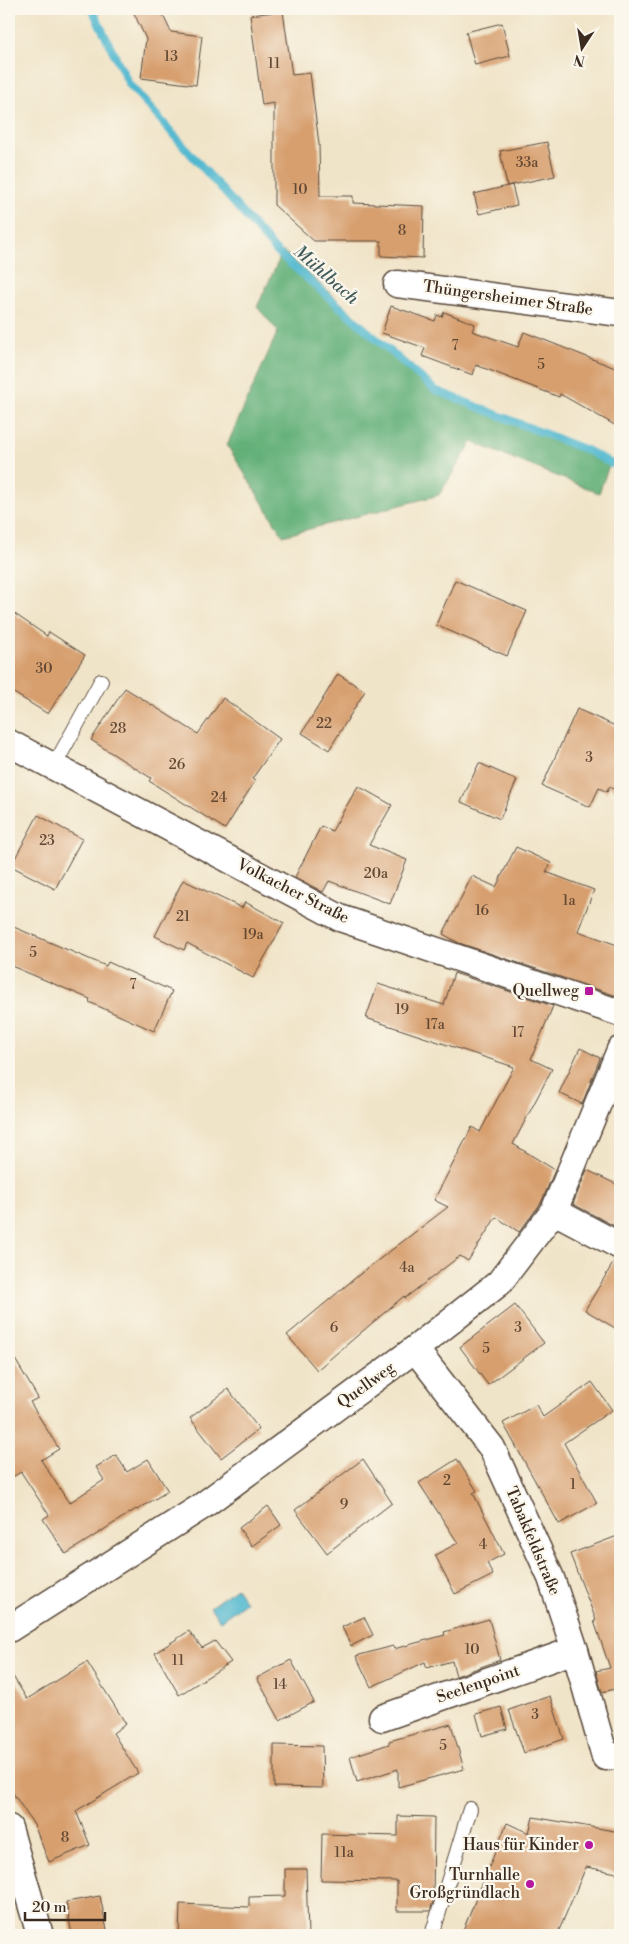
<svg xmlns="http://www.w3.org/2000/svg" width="629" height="1944" font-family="'Libre Bodoni',serif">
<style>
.forest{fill:#63b079;stroke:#4f6d4c}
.water{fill:#51b8cf;stroke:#467176}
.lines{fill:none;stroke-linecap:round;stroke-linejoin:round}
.stream{stroke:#51b8cf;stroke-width:8}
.building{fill:#d79f6e}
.service-casing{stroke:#564638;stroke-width:16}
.minor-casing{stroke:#564638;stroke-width:29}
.service{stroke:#fff;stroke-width:14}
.minor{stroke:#fff;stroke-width:26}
.poi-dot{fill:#b5179e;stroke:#fbf7ec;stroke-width:2}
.labels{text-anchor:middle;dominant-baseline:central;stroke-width:4.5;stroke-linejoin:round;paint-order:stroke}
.number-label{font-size:14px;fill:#624732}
.street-label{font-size:16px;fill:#3b2a1e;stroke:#fbf7ec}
.poi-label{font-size:16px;fill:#3b2a1e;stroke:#fbf7ec;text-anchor:end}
.water-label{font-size:18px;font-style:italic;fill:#435c5c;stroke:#fbf7ec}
</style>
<rect width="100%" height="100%" fill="#fbf7ec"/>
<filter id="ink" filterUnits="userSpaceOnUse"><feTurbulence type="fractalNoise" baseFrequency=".02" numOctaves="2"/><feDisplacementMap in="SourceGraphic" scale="10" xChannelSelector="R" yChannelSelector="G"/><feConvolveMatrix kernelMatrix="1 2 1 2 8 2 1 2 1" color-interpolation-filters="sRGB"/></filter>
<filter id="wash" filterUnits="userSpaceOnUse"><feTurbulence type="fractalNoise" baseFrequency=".0096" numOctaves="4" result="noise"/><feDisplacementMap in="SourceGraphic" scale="20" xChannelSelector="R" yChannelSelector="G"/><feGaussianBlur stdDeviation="1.12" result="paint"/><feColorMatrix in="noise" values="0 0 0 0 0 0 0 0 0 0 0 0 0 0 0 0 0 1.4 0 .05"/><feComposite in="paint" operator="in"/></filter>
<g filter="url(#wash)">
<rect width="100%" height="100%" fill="#f0e4c8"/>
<polygon class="forest" points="283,251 436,388 611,460 599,493 472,442 439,495 283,536 227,445 278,331 257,307"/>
<polygon class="water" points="236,1588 246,1602 220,1621 210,1607"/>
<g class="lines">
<polyline class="stream" points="92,9 129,84 278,253 435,390 586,450 620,468"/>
</g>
<g id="blocks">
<g class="building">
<polygon points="132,9 160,9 171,32 202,36 196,85 141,78 146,39"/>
<polygon points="283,11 292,75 310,73 319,144 320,196 353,196 353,203 424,206 423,258 381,256 381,241 314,241 274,205 274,103 262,105 250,15"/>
<polygon points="502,23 510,56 475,65 466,32"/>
<polygon points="547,142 555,176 507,186 500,151"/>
<polygon points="512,185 517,205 479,214 474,194"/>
<polygon points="391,306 435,321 437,315 442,317 444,312 475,324 472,331 518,347 524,332 620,370 620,428 560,394 559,397 476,365 473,375 422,356 425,348 382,333"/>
<polygon points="455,580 527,611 507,656 436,625"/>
<polygon points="9,610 47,636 49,632 85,655 48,714 9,690"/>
<polygon points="338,674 365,691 329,750 302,733"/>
<polygon points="125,688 198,734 223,698 280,739 252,779 255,781 225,829 149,781 151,778 91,740"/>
<polygon points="577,709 620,728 620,792 609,787 607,792 599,788 590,807 542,786"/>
<polygon points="479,763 517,780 500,819 461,802"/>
<polygon points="358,786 392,805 369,845 407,860 390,904 329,881 323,892 295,877 321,826 332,831"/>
<polygon points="38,815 82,839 55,889 11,866"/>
<polygon points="516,847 551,863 546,872 594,890 578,931 620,946 620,997 459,943 443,934 472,876 496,887"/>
<polygon points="183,880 242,908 245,902 284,923 253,978 187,943 184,950 155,936"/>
<polygon points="9,925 106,966 108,962 172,991 154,1031 89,1002 90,999 9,965"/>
<polygon points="454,973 553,1006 531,1059 552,1069 513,1144 555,1170 541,1203 519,1232 496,1217 468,1261 460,1256 405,1298 404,1296 317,1370 287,1335 360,1274 448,1207 434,1200 472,1127 480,1132 514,1067 366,1018 378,984 444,1005"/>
<polygon points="580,1048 600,1058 582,1104 559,1093"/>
<polygon points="587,1170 620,1186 620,1229 573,1204"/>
<polygon points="615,1260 620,1261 620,1331 585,1310"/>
<polygon points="515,1305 544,1343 488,1385 460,1347"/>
<polygon points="9,1349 38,1398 30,1402 59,1449 41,1460 69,1503 104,1480 96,1467 116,1455 127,1472 148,1459 168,1491 137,1510 136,1509 66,1554 43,1519 49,1515 21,1472 9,1479"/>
<polygon points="592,1382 612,1410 564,1443 597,1503 559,1524 503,1423 536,1405 543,1417"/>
<polygon points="228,1389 259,1429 221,1458 190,1418"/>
<polygon points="363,1459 392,1503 327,1553 295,1510"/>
<polygon points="457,1459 477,1491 473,1493 504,1554 487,1563 493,1575 455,1594 435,1555 458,1543 419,1483"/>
<polygon points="268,1506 281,1525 252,1546 239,1528"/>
<polygon points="620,1535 620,1688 602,1692 596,1671 610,1668 594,1621 596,1620 570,1554"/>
<polygon points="364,1617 373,1635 351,1646 342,1627"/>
<polygon points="489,1619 500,1660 459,1675 456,1676 452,1661 427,1668 425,1662 371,1687 356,1656 393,1646 394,1649 445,1635 444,1632"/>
<polygon points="189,1631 202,1648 215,1641 231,1662 179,1695 155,1653"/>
<polygon points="291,1660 314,1702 280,1720 257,1678"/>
<polygon points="87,1662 126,1724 113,1733 138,1773 76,1811 90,1845 49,1862 34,1825 9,1787 9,1670 27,1699"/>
<polygon points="550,1696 564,1739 524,1753 509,1710"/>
<polygon points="501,1707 507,1729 482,1736 476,1714"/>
<polygon points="451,1724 464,1769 398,1787 398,1769 357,1782 350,1757 389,1744 389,1741"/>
<polygon points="274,1745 322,1746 323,1788 274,1787"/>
<polygon points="398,1816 434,1817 433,1902 430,1911 397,1911 397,1881 321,1880 322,1834 398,1836"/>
<polygon points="533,1817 620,1832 620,1857 617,1873 586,1867 557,1935 461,1935 507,1823 529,1833"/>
<polygon points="285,1869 306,1869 308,1935 179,1935 180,1904 249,1907 249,1897 285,1896"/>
<polygon points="100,1896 108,1935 72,1935 66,1902"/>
</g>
</g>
</g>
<g filter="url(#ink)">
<use href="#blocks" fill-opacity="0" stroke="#564638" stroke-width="1"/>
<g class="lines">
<g class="service-casing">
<g id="service">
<polyline points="54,766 101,681"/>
<polyline points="432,1935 470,1809"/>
</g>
</g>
<g class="minor-casing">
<g id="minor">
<polyline points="397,284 620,313"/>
<polyline points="9,743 340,918 620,1013"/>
<polyline points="554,1211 620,1246"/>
<polyline points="415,1349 492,1448 551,1578 575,1650 605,1757 620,1756"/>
<polyline points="9,1629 201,1507 415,1349 499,1283 554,1211 620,1050"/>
<polyline points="382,1718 575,1650"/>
<polyline points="9,1828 40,1935"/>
</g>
</g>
<use href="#service" class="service"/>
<use href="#minor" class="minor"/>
</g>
</g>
<g class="poi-dot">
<rect x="584" y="986" width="10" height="10" rx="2.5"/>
<circle cx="589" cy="1845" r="5"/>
<circle cx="530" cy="1884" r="5"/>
</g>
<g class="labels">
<g class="number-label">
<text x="171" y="57">13</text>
<text x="274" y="64">11</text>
<text x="527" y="163">33a</text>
<text x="300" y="190">10</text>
<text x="402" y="231">8</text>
<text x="455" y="346">7</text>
<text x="541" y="365">5</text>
<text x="44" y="669">30</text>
<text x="324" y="724">22</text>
<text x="118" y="729">28</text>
<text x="589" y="758">3</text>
<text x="177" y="765">26</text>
<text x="219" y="798">24</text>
<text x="47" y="841">23</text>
<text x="376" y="874">20a</text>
<text x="569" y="901">1a</text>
<text x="482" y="911">16</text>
<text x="183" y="917">21</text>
<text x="253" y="935">19a</text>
<text x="33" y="953">5</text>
<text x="133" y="985">7</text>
<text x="402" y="1010">19</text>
<text x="435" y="1025">17a</text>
<text x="518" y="1033">17</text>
<text x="407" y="1268">4a</text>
<text x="334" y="1328">6</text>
<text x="518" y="1328">3</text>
<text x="486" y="1349">5</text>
<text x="447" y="1481">2</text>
<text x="573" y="1485">1</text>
<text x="344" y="1505">9</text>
<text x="483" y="1545">4</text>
<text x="472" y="1650">10</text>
<text x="178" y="1661">11</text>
<text x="280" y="1685">14</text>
<text x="535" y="1715">3</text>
<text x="443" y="1746">5</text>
<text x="65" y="1838">8</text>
<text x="344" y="1853">11a</text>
</g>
<g class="street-label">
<text transform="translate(508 298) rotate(8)">Thüngersheimer Straße</text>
<text transform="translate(293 891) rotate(27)">Volkacher Straße</text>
<text transform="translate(366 1385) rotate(-36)">Quellweg</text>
<text transform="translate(533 1541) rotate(67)">Tabakfeldstraße</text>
<text transform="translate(478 1684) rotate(-19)">Seelenpoint</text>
</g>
<g class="poi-label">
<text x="579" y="991">Quellweg</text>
<text x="579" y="1845">Haus für Kinder</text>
<text x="520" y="1875">Turnhalle<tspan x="520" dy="18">Großgründlach</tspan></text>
</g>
<g class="water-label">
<text transform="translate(326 275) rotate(41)">Mühlbach</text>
</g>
</g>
<rect width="629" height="1944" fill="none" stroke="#fbf7ec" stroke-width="30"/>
<g transform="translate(582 48) rotate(192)" stroke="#fbf7ec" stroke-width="4" paint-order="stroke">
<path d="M0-4L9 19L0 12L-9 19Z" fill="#3b2a1e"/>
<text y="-8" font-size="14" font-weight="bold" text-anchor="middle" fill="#3b2a1e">N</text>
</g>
<path d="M25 1912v8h80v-8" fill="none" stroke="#3b2a1e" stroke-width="2.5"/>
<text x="32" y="1912" font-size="15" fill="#3b2a1e" stroke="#fbf7ec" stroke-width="4" paint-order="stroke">20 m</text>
</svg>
